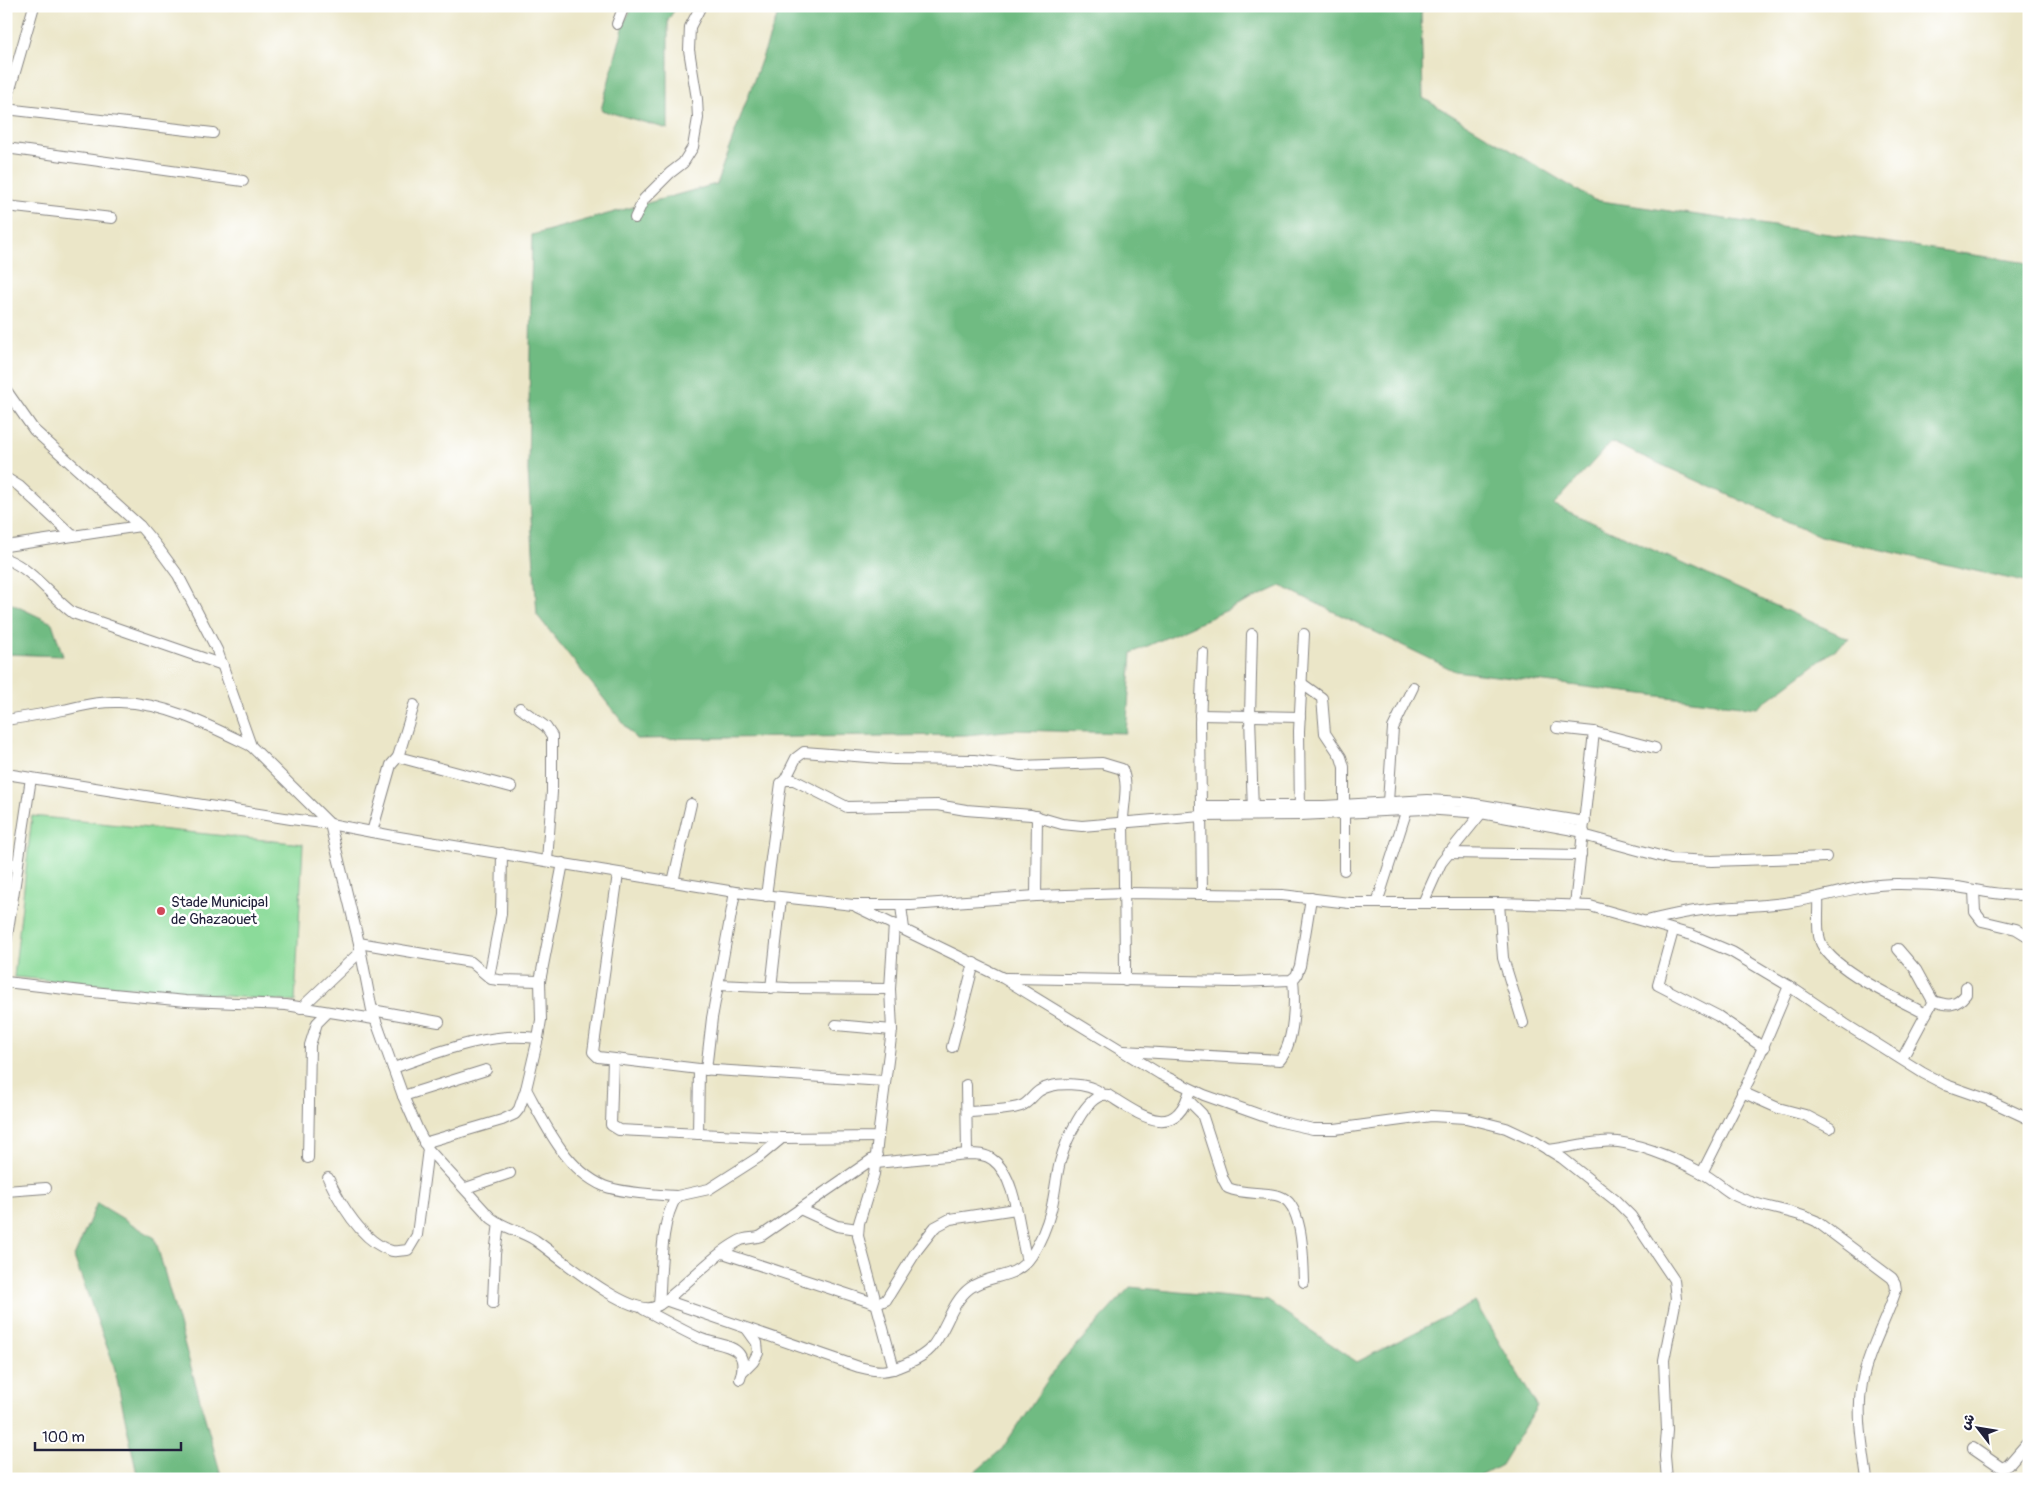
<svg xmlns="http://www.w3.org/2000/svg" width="2035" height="1485" font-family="Pangolin,'Playpen Sans Arabic',sans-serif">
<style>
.green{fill:#8bdb9a;stroke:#567e6a}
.forest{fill:#70bb82;stroke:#496e5e}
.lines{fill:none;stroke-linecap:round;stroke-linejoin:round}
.minor-casing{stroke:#868482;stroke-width:12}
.minor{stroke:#fff;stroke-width:10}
.poi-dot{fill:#d1495b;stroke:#fff;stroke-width:2}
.labels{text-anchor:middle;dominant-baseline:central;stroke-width:5;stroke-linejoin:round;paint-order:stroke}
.poi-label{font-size:15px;fill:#22223b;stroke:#fff;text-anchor:start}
</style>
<rect width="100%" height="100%" fill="#fff"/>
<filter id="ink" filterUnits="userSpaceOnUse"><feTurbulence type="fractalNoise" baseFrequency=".02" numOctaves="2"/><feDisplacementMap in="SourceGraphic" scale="10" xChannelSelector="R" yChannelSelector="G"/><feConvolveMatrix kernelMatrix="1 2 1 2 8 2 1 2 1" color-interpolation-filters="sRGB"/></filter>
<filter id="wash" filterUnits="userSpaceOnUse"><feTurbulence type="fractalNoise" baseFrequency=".0096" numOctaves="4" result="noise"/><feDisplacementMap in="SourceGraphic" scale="20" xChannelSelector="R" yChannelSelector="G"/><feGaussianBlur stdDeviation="1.12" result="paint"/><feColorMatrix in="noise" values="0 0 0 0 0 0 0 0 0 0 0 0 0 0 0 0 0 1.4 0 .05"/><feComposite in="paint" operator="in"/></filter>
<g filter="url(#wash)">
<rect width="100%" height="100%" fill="#ebe6c8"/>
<polygon class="green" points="32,816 303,844 295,1002 14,977"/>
<g class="forest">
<polygon points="633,6 677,6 668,20 668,129 601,110 625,21"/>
<polygon points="781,6 1425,6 1421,13 1423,98 1594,200 2029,263 2029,583 1820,536 1611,442 1554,505 1849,639 1757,708 1455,671 1281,586 1132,653 1126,733 1015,730 966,735 636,739 537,615 528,470 532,235 716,184"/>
<polygon points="12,604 52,623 63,656 6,654 6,605"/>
<polygon points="97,1203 155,1238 222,1479 138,1479 114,1366 74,1257"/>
<polygon points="1130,1287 1268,1301 1357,1362 1475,1302 1537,1406 1501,1465 1475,1479 967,1479 1002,1449 1055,1369"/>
</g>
</g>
<g filter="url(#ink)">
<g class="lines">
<g class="minor-casing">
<g id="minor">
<polyline points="617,24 624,6"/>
<polyline points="6,103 34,6"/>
<polyline points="6,109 213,133"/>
<polyline points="6,148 243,181"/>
<polyline points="6,206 112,218"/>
<polyline points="635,218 644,199 670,173 683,163 693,147 698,118 697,99 689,50 690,27 701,6"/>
<path d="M6,390L34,430L140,526L156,545L178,575L217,650L251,746L330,824L359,943L372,1010L403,1096L418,1130L428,1149L491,1218C504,1228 521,1231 535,1240C558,1256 628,1317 655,1307C664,1303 672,1295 679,1289C698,1273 717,1253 739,1241C746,1237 754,1239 761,1236L877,1156"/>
<polyline points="6,478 19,486 73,536"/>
<polyline points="6,546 140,526"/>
<path d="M6,559C34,570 50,596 73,613L223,665"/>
<polyline points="1252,634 1250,716 1253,812"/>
<polyline points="1301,683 1322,698 1325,733 1341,757 1344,767 1344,870"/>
<polyline points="520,708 546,727 552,736 552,792 547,861"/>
<polyline points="1200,715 1300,717"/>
<path d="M6,720C25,717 44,714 63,710C82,706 100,701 120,702C166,703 210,726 251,746"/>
<polyline points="1557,728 1594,732 1655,748"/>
<polyline points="398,757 414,705"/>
<polyline points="6,774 291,819 330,824 393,836 735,892 853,905 911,905 1036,896 1126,893 1282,895 1349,903 1499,903 1590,906 1692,935 1732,952 1789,986 1845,1024 1923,1073 1946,1085 1986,1099 2029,1119"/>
<path d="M785,780L796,758L804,752L893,759L974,760L1020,766L1102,763L1122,769C1130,787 1122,807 1123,826C1124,878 1125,929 1125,981"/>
<polyline points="1388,802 1393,728 1413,687"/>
<polyline points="1201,806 1324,806 1428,800 1463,802 1585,822"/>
<polyline points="1300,812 1299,731 1304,634"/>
<polyline points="372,832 391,765 398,757 511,787"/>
<polyline points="1583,835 1671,859 1712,861 1826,857"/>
<polyline points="1447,853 1581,855"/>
<polyline points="6,862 16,865"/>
<polyline points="618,874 593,1052 598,1057 699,1069 884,1081"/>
<polyline points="673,882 691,804"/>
<polyline points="1974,890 1975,912 1982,921 2016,929 2029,937"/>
<polyline points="1202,894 1200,722 1203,653"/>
<polyline points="766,896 781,783 785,780 794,780 847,807 937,805 966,810 1031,815 1062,824 1082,826 1201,816 1300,815 1425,809 1481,813 1584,832"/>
<polyline points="1036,896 1037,816"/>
<path d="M1818,898C1819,911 1816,928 1820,940C1828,968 1900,1000 1926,1014"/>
<polyline points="1377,903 1408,806"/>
<polyline points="1423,903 1441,863 1483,811"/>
<polyline points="1499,903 1503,958 1523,1023"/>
<polyline points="1575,905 1594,732"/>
<polyline points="901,906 904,929"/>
<polyline points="857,907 1003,978 1160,1074 1204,1095 1277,1121 1313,1129 1335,1129 1431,1116 1466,1118 1506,1128 1534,1141 1562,1158 1615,1200 1631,1216 1674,1280 1676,1299 1664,1360 1667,1430 1665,1456 1667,1479"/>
<path d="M1647,921C1671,915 1695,910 1719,908C1743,906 1767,906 1791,902C1828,897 1862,883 1900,884C1918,884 1938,885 1957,887C1981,891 2004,896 2029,895"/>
<polyline points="1673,931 1658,985 1718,1016 1764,1048"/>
<polyline points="6,943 31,778"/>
<polyline points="359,943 471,962 491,979 499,980 540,981"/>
<polyline points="1898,949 1916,970 1933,1001"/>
<polyline points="489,977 501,914 502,853"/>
<polyline points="1006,978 1235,982 1291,980 1296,976 1300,966 1311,898"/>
<polyline points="6,982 82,991 186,1001 286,1005 374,1019"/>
<polyline points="718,985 789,988 890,989"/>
<polyline points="771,988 781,898"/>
<polyline points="301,1008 360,952"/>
<polyline points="372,1010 439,1022"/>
<polyline points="836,1025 892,1030"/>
<polyline points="952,1047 974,963"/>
<path d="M1124,1051L1280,1060C1295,1041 1295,1002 1293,979"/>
<polyline points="613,1059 611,1125 619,1130 782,1138 878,1137 892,1030 890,989 894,924"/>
<path d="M1902,1059L1933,1001C1948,1006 1956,1007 1966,994V987"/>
<path d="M393,1068C431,1055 467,1040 507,1037C517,1036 528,1037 538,1038"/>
<polyline points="706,1070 712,1018 735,892"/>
<polyline points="966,1085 967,1154"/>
<path d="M526,1089C545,1124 565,1169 604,1186C621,1193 659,1195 677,1196"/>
<polyline points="1742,1092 1778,1108 1805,1115 1830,1128"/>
<polyline points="403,1096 486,1070"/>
<path d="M1187,1099L1202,1114L1223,1179L1228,1188C1244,1195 1262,1191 1279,1196C1304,1203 1303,1261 1304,1282"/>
<path d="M967,1112C982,1111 1006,1111 1021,1106C1028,1104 1033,1095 1039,1091C1053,1081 1089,1082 1102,1094"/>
<polyline points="698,1134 699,1069"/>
<polyline points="878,1137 874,1174 859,1223 858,1236 894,1369"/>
<polyline points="424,1143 502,1120 515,1114 519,1109 526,1089 538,1038 541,1020 540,981 563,863"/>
<path d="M1548,1150C1566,1148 1583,1143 1601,1142C1630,1138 1676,1159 1702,1173C1714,1179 1724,1190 1736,1196C1762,1209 1791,1209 1816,1221L1892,1278L1895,1283L1896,1290C1886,1321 1868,1351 1862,1383C1856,1415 1863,1448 1867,1479"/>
<polyline points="308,1158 310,1045 317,1023 328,1012"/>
<path d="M876,1163L967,1154C976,1154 986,1154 993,1160C1017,1177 1019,1234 1027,1261"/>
<polyline points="1702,1173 1749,1080 1789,986"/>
<path d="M328,1178C340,1203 363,1243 392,1251C396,1252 403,1250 408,1250L417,1235L428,1149"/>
<polyline points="466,1188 510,1173"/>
<polyline points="6,1191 46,1188"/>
<polyline points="800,1209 837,1226 858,1229"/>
<polyline points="723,1253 877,1304 886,1300 917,1250 935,1227 950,1219 1016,1209"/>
<path d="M665,1300L859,1367C879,1372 886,1373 906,1364C915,1360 925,1355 931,1348C946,1331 951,1302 970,1288C991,1273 1015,1281 1032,1255C1040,1242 1047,1225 1051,1210C1055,1194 1056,1177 1060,1162C1065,1143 1086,1092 1108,1095C1139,1114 1175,1143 1190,1090"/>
<polyline points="493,1303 495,1254 499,1223"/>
<path d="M659,1305C662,1273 659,1223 677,1196L709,1189L759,1157L782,1138"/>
<path d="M643,1309C662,1319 680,1329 699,1338C719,1347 752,1342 740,1379"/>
<polyline points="743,1372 753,1362 758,1353 757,1343 747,1329"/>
<polyline points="1973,1448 2002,1468 2008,1465 2029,1441"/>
</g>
</g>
<use href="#minor" class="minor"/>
</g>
</g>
<circle class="poi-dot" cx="161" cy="911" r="5"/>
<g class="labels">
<g class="poi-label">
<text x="171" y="902">Stade Municipal<tspan x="171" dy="17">de Ghazaouet</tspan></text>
</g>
</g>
<rect width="2035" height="1485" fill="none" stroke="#fff" stroke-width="25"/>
<g transform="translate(1978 1428) rotate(301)" stroke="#ffffff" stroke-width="4" paint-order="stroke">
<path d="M0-4L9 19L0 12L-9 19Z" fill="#22223b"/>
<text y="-8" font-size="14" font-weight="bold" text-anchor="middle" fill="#22223b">ش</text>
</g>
<path d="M35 1442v8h146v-8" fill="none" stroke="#22223b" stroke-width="2.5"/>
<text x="42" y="1442" font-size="15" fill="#22223b" stroke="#ffffff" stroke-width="4" paint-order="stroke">100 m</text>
</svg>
